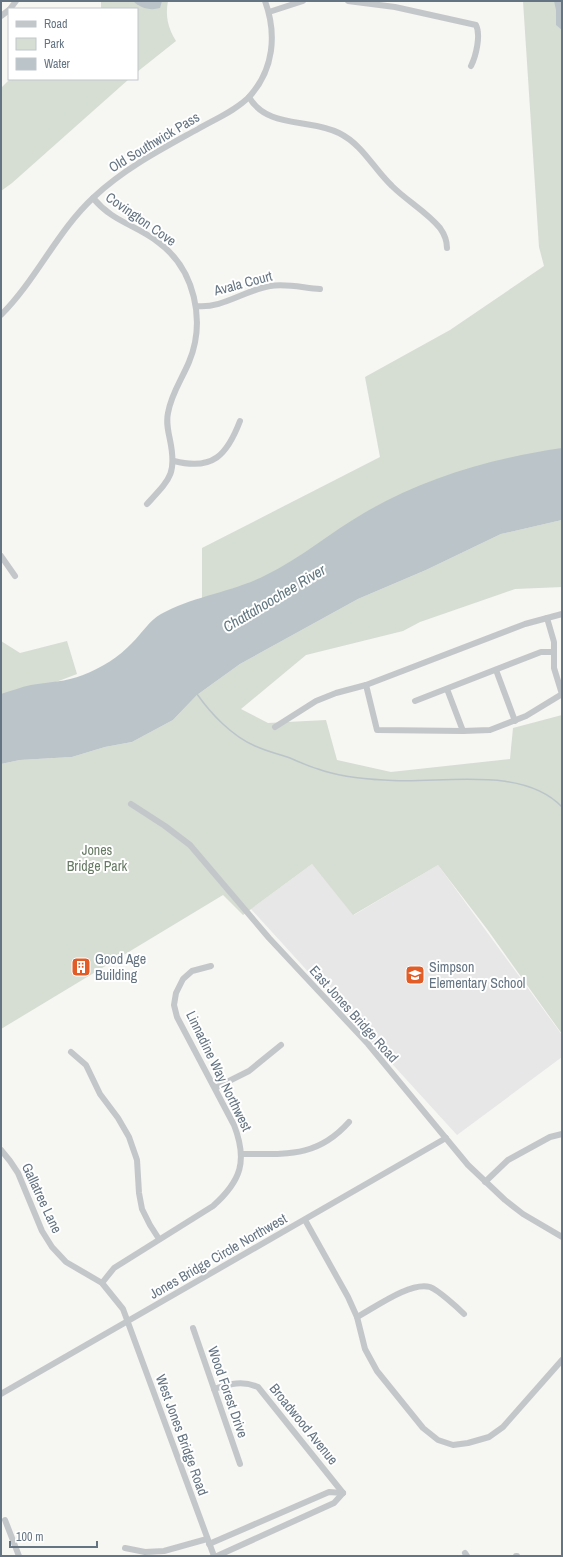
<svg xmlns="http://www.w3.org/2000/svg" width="563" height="1557" font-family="'Archivo Narrow',sans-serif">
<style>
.built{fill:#e6e7e6}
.green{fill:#d6ddd3}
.water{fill:#bbc5c9}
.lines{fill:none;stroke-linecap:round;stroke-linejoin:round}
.stream{stroke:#bbc5c9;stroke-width:1.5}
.minor{stroke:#c3c7ca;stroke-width:6}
.labels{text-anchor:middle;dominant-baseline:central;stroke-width:4;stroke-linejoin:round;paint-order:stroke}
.street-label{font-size:14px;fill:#657483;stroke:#fff}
.park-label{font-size:14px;fill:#677a64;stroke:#fff}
.poi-label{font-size:14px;fill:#657483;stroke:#fff;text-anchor:start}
.water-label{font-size:15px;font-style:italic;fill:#61767f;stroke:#fff}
</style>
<rect width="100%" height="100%" fill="#f6f6f2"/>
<polygon class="built" points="312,864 354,915 438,865 562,1035 562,1057 457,1135 251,909"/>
<g class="green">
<path d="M101,1H168C165,16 168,28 176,41L137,72V9H100L101,8Z"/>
<polygon points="523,1 562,1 562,456 202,626 202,548 380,457 365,377 450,330 544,266 539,247"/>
<polygon points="10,79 129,79 12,183 1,191 1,88"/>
<polygon points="562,520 562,587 515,589 420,622 403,631 306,655 241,709 268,723 326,720 337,760 391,772 510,759 513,728 562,715 562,1034 487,929 438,865 353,915 312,864 243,915 223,895 1,1029 1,764 20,760 72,757 105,747 132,742 173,720 197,695 240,664 358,599 426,570 501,534"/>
<polygon points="1,641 20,653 67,641 77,674 14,698 1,701"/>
</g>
<g class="water">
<path d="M133,1H162L160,8C150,11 140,8 133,1Z"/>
<polygon points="554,1 562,1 562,30 556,25 556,10"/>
<path d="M562,448V520L501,534L426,570L358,599L240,664L197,695L173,720L132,742L105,747L72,757L20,760L1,764V694C11,691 21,687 31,685C48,682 66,682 83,675C101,668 119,657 132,643C142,633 149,621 161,614C193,596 233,592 266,575C301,558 331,532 364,513C425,477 493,458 562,448Z"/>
</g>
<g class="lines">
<path class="stream" d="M197,694C211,714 232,736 255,746C266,751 278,754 290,758C299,762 308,766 318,769C337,776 363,779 384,780C437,785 521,764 562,807"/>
<g class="minor">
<path d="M348,1L395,7L476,25C481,35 476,56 471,66"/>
<polyline points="10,9 16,1"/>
<polyline points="269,12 303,1"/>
<polyline points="1,16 9,10"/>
<path d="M249,97C267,129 310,118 339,133C363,145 373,168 392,186C407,201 427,212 440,228C445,235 447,240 447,248"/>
<path d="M93,198C113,222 134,224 158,242C195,269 206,321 189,362C182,379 171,394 168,413C166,422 168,431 170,440C177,474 170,479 147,504"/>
<path d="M196,306C222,309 245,290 270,286C286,283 304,288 320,289"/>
<path d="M1,315C37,279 57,231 94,197C125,168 162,149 198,129C215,119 235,111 249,97C274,70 277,34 265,1"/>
<path d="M174,461C213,471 227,455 240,421"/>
<polyline points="1,556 15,576"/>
<polyline points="547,618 554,642 554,668 562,694"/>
<polyline points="496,670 515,721"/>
<polyline points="366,685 377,730 463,731 490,730 526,716 562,694"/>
<polyline points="447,689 463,731"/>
<polyline points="415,701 541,652 554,652"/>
<polyline points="275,727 316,701 336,693 366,685 525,624 562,614"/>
<polyline points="131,804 165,826 190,845 269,938 368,1044 468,1165 505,1200 523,1214 562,1237"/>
<polyline points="71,1052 86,1065 100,1094 118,1118 129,1137 137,1160 139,1193 142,1209 150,1225 159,1239"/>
<polyline points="215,1088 249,1071 281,1045"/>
<polyline points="1,1150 10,1161 18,1173 42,1231 52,1247 66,1262 102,1283 123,1309 214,1556"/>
<path d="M242,1154C286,1154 317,1158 349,1122"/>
<polyline points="485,1182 508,1160 550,1137 562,1134"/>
<polyline points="305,1220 348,1297 357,1317 365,1349 377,1371 423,1428 438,1440 453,1445 468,1443 489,1437 503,1427 562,1360"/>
<path d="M102,1283L114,1268L213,1206C241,1181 248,1161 234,1125L177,1017L174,1005L176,993L183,979L192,971L211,966"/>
<path d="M357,1317C374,1308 411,1281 430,1287C438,1290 457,1307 464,1314"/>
<polyline points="193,1328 240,1464"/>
<path d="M214,1389C230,1384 242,1380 258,1387L343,1493"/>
<polyline points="1,1394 446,1138"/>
<polyline points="5,1520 19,1556"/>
<polyline points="209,1544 329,1492 343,1493"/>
<polyline points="125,1548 145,1552 164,1551 207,1539"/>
<polyline points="465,1553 467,1556"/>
<polyline points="217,1556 334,1503 343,1493"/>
<polyline points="516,1556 517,1556"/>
</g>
</g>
<defs>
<g id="building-square" transform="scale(1)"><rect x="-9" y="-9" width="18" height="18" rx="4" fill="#e15c27" stroke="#fff"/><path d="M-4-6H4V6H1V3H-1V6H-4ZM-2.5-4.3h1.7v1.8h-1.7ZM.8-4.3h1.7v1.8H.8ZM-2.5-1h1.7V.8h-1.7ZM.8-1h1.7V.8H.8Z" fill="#fff"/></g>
<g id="school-square" transform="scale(1)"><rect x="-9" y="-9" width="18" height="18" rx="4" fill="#e15c27" stroke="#fff"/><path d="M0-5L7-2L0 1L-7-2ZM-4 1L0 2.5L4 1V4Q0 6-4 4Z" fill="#fff"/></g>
</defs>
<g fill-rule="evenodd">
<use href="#building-square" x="81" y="967"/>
<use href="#school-square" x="415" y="975"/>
</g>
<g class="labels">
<g class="street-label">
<text transform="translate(154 142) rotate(-31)">Old Southwick Pass</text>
<text transform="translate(141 219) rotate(35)">Covington Cove</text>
<text transform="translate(243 283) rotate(-15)">Avala Court</text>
<text transform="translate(354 1014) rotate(48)">East Jones Bridge Road</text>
<text transform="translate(219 1071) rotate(64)">Linnadine Way Northwest</text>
<text transform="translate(42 1198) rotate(65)">Gallatree Lane</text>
<text transform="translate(218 1256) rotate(-30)">Jones Bridge Circle Northwest</text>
<text transform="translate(228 1392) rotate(71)">Wood Forest Drive</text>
<text transform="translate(304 1424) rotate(51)">Broadwood Avenue</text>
<text transform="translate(182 1435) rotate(70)">West Jones Bridge Road</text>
</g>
<g class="park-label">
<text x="97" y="850">Jones<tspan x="97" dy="16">Bridge Park</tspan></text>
</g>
<g class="poi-label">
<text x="95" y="959">Good Age<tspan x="95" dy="16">Building</tspan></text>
<text x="429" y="967">Simpson<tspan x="429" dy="16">Elementary School</tspan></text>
</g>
<g class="water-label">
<text transform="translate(274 598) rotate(-31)">Chattahoochee River</text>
</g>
</g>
<rect width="563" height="1557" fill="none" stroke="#657483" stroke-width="4"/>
<rect x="8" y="8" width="130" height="72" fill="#ffffff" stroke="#c1c7cd"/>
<rect x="16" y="21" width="20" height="6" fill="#c3c7ca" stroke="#c1c7cd"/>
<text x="44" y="28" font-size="12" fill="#657483">Road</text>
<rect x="16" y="38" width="20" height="12" fill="#d6ddd3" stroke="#c1c7cd"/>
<text x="44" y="48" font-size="12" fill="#657483">Park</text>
<rect x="16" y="58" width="20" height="12" fill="#bbc5c9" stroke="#c1c7cd"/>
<text x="44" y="68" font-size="12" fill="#657483">Water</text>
<path d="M10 1541v6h87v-6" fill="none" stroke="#657483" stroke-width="2"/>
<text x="16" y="1541" font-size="12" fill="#657483" stroke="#ffffff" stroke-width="3" paint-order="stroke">100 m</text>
</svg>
